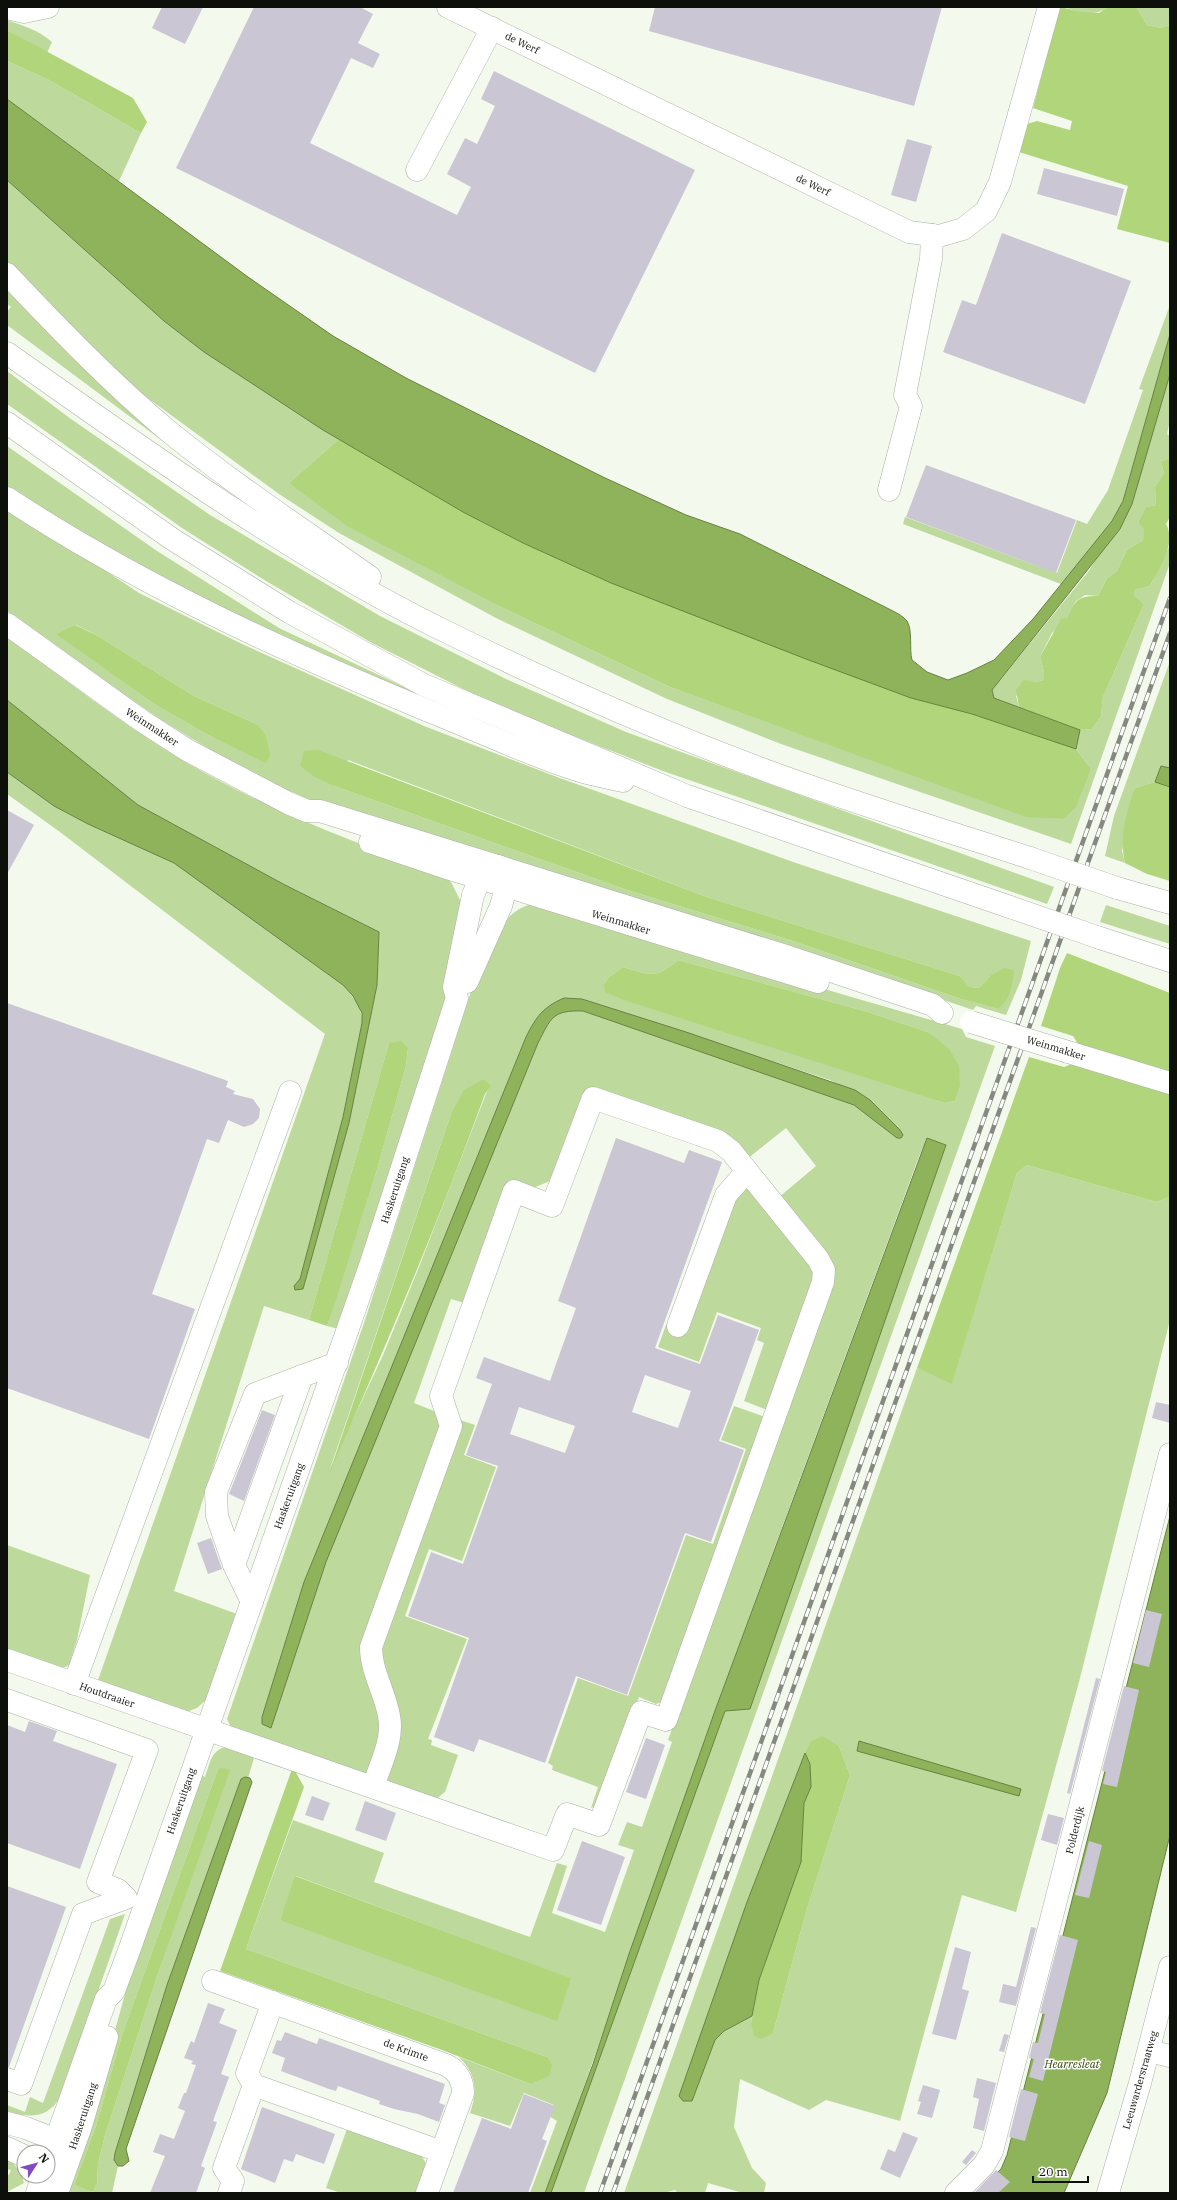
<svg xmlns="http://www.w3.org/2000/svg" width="1177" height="2200" font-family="'IBM Plex Serif',serif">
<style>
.green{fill:#bed99c;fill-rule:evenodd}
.forest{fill:#b0d57b}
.water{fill:#8fb35a;stroke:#688242}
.building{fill:#cbc6d3;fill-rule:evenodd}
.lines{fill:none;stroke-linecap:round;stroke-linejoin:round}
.minor-casing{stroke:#acb2a6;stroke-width:23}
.major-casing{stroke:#acb2a6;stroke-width:23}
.highway-casing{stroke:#acb2a6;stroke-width:23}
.minor{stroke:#fff;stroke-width:22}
.major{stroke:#fff;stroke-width:22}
.highway{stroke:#fff;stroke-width:22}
.rail-casing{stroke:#858980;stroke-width:4.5}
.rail{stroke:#fff;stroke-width:3;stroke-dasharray:9;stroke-linecap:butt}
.major-bridge-casing{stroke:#acb2a6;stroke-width:23;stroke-linecap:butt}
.highway-bridge-casing{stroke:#acb2a6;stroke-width:23;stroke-linecap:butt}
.major-bridge{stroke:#fff;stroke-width:22}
.highway-bridge{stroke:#fff;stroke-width:22}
.labels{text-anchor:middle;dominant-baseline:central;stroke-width:3;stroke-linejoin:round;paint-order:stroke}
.street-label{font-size:10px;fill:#0d0f0a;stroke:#fff}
.water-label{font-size:11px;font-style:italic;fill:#2e4400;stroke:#fff}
</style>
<rect width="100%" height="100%" fill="#f3f9ec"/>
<g class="green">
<path d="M1064,7H1108C1093,18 1080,12 1064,7Z"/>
<polygon points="1136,7 1170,7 1170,25 1161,28 1147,25"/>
<path d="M7,20C24,26 38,30 52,42L47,53L7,30Z"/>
<polygon points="7,61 49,80 141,133 119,181 7,99"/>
<polygon points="7,180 164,321 204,352 339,439 289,483 505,609 670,687 1026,816 1063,819 1091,769 1076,749 1080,730 1092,729 1101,716 1103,697 1144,604 1134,595 1135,590 1150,586 1170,545 1170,563 1071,844 781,744 667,699 496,618 339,533 279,494 149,399 101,359 7,261"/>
<polygon points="7,287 168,445 7,325 7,312 11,307 7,304"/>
<polygon points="1170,305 1170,334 1123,501 1112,521 1061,584 903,524 905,517 1057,573 1077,520 1087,524 1108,490 1143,390 1139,389"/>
<polygon points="7,371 71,419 210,515 380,616 506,679 626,732 1054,887 1047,904 663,771 499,707 372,643 266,581 182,528 7,404"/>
<polygon points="1170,374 1170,421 1167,434 1170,436 1170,458 1161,461 1164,473 1155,487 1156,505 1146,507 1138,522 1145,529 1143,540 1127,550 1117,571 1107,578 1098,596 1085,595 1076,601 1067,618 1052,633 1040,657 1044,672 1044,680 1034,682 1016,696 1019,707 994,698 992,690 1088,572 1132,504"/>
<polygon points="7,446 157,551 279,628 417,693 435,705 231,621 7,489"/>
<path d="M7,505L139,593L242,644L424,726L557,777L793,862L1031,941L1021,980L1006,1015L976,1006L973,1010L911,989L322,805C205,757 108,685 7,611ZM76,625L98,636L194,696L258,725L266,762L210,736L157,706L57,634ZM348,760L707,897L960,976L970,987L979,988L990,976L998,1009L961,999L790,940L627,890L334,786Z"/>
<path d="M7,636C62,677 117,720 175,756C260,807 352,841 444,876L451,882L460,900L461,914L451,984L339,1329L327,1326L376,1173L406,1066L408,1048L389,1043L309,1320L264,1306L174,1591L237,1614L207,1699L197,1708L186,1712L97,1683L325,1034L60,832L7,794V772L54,806L88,824L174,863L343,985C353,997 363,1008 362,1023L343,1117L300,1280L294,1286L303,1289L349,1123L377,985L379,932L285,885L138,805L7,700Z"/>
<polygon points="1170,661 1170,768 1161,766 1155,782 1135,788 1122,851 1125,863 1105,856 1114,816"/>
<path d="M531,904L962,1029L966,1037L995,1046L584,2193H551L725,1711L750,1708L946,1145L927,1138L918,1159C851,1342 782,1525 716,1709C658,1870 605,2033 545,2193H530L557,2121L549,2116L554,2105L524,2093L510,2126L470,2113C478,2091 476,2074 459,2057L530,2084L547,2057L246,1949L293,1820L384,1853L374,1882L530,1937L557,1863L567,1866L552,1913L605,1932L634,1850L618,1845L627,1822L642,1827L672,1742L668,1740L742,1541L828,1292L778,1198L816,1166L786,1128L747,1159L718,1134L588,1088L555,1179L533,1188L509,1180L464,1303L451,1299L414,1403L434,1411L442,1429L366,1639L383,1727L368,1772L365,1774L231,1727L227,1719L366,1317L475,979C488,951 498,914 531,904ZM678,960L868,1012L928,1032L960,1087L955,1101L945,1103L604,984L609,977L623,967C651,975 654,980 678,960ZM564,998L582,999L830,1080L870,1100L900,1130L903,1135L875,1120L854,1105L583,1011C552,1010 551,1018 538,1043L326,1562L271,1728L262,1717L304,1582L526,1037ZM484,1079L490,1086L486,1094L419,1267L384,1353L330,1469L451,1114ZM296,1876L570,1978L280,1920Z"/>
<polygon points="1106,905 1170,926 1170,944 1100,922"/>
<path d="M1027,1165L1156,1202L1170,1197V1320L1079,1682L1016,1912L962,1895L900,2121L826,2100L809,2110L740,2079L734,2127L752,2168L766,2183L764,2193H743L708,2183L705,2193H678L675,2190L663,2193H624L917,1368L952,1383L1017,1173ZM810,1742L839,1746L850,1775L806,1912L773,2033L751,2023L752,2016L724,2031L715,2040L747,1902ZM859,1742H860L1021,1789L857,1751Z"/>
<polygon points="748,1187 816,1269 770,1411 744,1401 764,1343 757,1340 761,1328 717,1312 699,1362 658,1347 666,1325 682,1330 733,1196"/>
<polygon points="734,1406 768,1418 667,1700 656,1704 639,1697 602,1804 591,1808 598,1787 552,1770 553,1766 548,1763 578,1678 628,1696 686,1535 713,1544 746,1449 721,1440"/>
<polygon points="460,1420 475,1425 464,1455 496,1467 462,1561 429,1549 405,1616 467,1639 428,1739 432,1740 431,1745 458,1755 445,1792 436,1799 387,1782 379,1647"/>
<polygon points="7,1545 90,1575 77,1640 69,1665 61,1669 7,1652"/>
<path d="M227,1747L255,1755L248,1778L241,1779L167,1985L115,2153L114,2161L118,2166L112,2193L93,2192L97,2183L98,2164L105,2135L157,1977L229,1770L218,1769L122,2035L96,2126L74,2185L91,2191V2193H62L95,2102L127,1987L201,1775L205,1777C210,1764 211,1749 227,1747Z"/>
<path d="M125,1914L62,2095C47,2119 32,2118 7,2112V2105L25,2112L30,2097L43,2103L110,1919Z"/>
<polygon points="348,2126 420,2153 429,2169 420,2193 341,2193 326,2188"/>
<polygon points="7,2153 16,2158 13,2163 21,2173 24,2183 7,2192 7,2174 9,2175 11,2170 7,2169"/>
</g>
<g class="forest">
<polygon points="1060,7 1082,12 1099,13 1108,7 1136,7 1147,25 1161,28 1170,25 1170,243 1117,229 1128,186 1019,152 1027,124 1037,121 1070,130 1072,121 1033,108"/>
<polygon points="7,30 133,98 147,122 141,133 49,80 7,61"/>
<polygon points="339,439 463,512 523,543 611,583 911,698 972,713 1076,749 1091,769 1076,807 1063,819 1026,817 670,687 505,609 347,526 289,483"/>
<path d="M1170,458V517L1166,524C1177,544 1159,568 1150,586L1135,590L1134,595L1144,604L1103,697L1101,716L1092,729L1080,730L1019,707L1016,690L1024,680L1034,682L1044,680V672L1040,657L1061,619L1067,618C1076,600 1077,596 1098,596L1107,578L1117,571L1127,550L1143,540L1144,529L1138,522L1146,507L1156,505L1155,487L1164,473L1161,461Z"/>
<polygon points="75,625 98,636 194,696 258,725 266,736 270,755 266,763 210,736 157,706 56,634"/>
<path d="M318,750L707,897L960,976L970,987L979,988L990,976L1004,968L1014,970C1012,986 1011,999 998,1009L961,999L790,940L627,890L334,786L315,777L300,766L304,751Z"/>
<path d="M1155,782L1170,787V881L1147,874L1125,863C1119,837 1126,813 1135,788Z"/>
<polygon points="1067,953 1170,993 1170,1072 1078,1044 1073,1036 1041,1026 1060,968"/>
<path d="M678,960L868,1012L928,1032L949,1049L959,1066L960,1087L955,1101L945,1103L624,1000L605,992L604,984L609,977L623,967C651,975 654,980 678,960Z"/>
<polygon points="401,1041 408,1048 406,1066 376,1173 334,1306 327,1326 309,1320 389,1043"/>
<polygon points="1029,1057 1064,1067 1072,1064 1170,1094 1170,1197 1156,1202 1027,1165 1017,1173 952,1384 917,1368"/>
<path d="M484,1079L491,1086L485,1094C438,1223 385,1349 329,1474L451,1114L464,1090Z"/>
<polygon points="822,1736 839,1746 850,1775 806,1912 773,2033 761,2039 754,2036 751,2023 759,1980 801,1862 804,1803 811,1787 810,1764 805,1753 810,1742"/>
<polygon points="223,1768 230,1770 157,1977 105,2135 98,2164 97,2183 93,2192 74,2185 96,2126 122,2035 218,1769"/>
<polygon points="292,1769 294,1769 304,1787 246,1949 547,2057 552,2065 549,2076 530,2084 442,2050 220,1971"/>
<polygon points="295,1876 571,1978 557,2021 280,1920"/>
</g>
<g class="water">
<path d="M7,99L248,277L333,336L406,378L603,477L686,515L740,534L893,611C897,613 904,617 907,621C913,631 909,649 912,660L927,672L948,680L967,673L994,660L1033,619L1112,521L1123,501L1170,334V374L1132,504L1120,529L992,690L994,698L1080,730L1076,749L972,714L911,698L806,659L611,583L523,543L463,512L323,430L204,352L164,321L7,180Z"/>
<polygon points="7,700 138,805 285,885 379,932 377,985 349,1123 303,1289 295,1290 294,1286 300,1279 343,1117 362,1023 362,1013 353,996 343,985 174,863 88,824 54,806 7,772"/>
<polygon points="1161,766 1170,768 1170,787 1155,782"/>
<path d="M564,998L582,999L686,1032L855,1090L870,1100L900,1130L903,1135L901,1138H897L854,1105L583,1011C552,1010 551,1018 538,1043L326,1562L271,1728L262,1724V1717L304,1582L526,1037C536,1017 543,1007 564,998Z"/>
<polygon points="927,1138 946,1145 750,1709 725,1711 551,2193 545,2193 593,2064 629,1954 716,1708"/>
<polygon points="1170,1516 1170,1835 1107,2093 1064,2193 975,2193 1001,2169 1007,2155"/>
<polygon points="859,1741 1021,1789 1019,1796 857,1751"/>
<polygon points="805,1753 810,1764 811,1787 804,1803 801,1862 759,1980 752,2016 724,2031 715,2040 692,2101 683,2101 679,2096 747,1902"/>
<polygon points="245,1777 250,1778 252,1782 126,2149 129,2161 123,2166 118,2166 114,2160 115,2153 167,1985 241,1779"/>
</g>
<g class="building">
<polygon points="162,7 203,7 185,44 152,28"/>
<polygon points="254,7 360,7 373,14 358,43 380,54 373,68 351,58 310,143 457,215 471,187 447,174 465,138 477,144 495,106 481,99 494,71 695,170 595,373 176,168"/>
<polygon points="655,7 942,7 914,106 649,31"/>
<polygon points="907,139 932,146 916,202 891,195"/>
<polygon points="1044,168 1124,189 1117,216 1037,194"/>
<polygon points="1002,233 1131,281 1085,404 943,352 962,300 976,305"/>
<polygon points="926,465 1076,520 1056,573 906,517"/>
<polygon points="7,810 34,825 7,874"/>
<polygon points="7,1003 228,1081 226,1087 235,1091 233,1094 253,1099 260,1109 259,1118 253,1124 244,1127 228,1120 219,1143 207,1139 152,1294 195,1309 149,1439 7,1388"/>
<path d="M616,1138L684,1163L689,1150L722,1162L655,1348L700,1364L718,1315L759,1330L719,1441L744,1450L711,1542L685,1533L627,1695L576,1676L545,1763L479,1739L474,1752L434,1737L469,1638L408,1616L431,1552L463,1564L498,1466L466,1455L492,1384L476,1378L484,1357L550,1381L576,1308L558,1301ZM645,1375L691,1391L678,1428L632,1412ZM519,1407L575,1426L565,1453L510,1434Z"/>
<polygon points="1156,1402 1170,1405 1170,1423 1152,1418"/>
<polygon points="262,1410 275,1415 244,1501 229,1494"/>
<polygon points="211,1538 222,1569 208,1574 197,1543"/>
<polygon points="1146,1610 1162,1614 1149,1667 1133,1663"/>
<polygon points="1096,1678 1100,1679 1070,1794 1067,1793"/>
<polygon points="1124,1686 1139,1690 1117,1787 1103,1784 1106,1772 1102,1771"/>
<polygon points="29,1721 57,1731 53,1741 117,1764 80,1869 7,1843 7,1725 25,1732"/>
<polygon points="646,1738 665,1745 646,1799 626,1792"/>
<polygon points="312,1796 330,1803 323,1821 305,1815"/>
<polygon points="365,1801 396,1813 386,1841 355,1830"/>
<polygon points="1048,1814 1064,1818 1057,1845 1041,1840"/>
<polygon points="582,1841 625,1857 601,1925 557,1910"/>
<polygon points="1089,1841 1102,1845 1089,1898 1075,1895"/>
<polygon points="7,1886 66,1907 9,2067 7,2067"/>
<polygon points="1031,1927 1036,1928 1016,2006 999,2002 1003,1984 1016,1987"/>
<polygon points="1060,1935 1078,1940 1043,2081 1029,2077 1034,2059 1029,2058 1033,2042 1038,2043 1045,2014 1040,2013"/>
<polygon points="955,1947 971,1952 962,1989 969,1991 956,2040 932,2034"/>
<polygon points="208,2003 225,2009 219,2023 237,2030 221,2074 229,2077 213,2121 217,2122 201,2166 205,2168 196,2193 150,2193 165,2156 153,2152 160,2134 174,2139 185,2111 178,2108 184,2093 186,2093 196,2065 191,2064 193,2061 184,2058 191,2041 194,2043"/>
<polygon points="285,2032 317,2044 319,2038 445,2084 439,2103 445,2105 439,2122 418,2114 394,2109 379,2104 380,2101 338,2086 336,2091 329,2089 281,2071 285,2058 272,2053 277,2040 281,2041"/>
<polygon points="1004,2034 1009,2035 1004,2052 999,2051"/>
<polygon points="977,2078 996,2083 984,2131 973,2128 979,2099 973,2097"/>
<polygon points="923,2085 940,2090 932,2118 917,2114 921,2102 918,2101"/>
<polygon points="1021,2089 1038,2094 1025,2141 1009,2137"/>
<polygon points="524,2094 555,2106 542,2139 547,2141 528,2193 453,2193 482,2118 511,2129"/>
<polygon points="262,2107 335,2134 324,2164 296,2154 293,2162 284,2159 275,2183 241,2169"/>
<polygon points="903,2132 918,2138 900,2178 880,2169 888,2149 895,2152"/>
<polygon points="972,2150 976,2153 966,2165 962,2162"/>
<polygon points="996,2170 1010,2182 998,2193 974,2193"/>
</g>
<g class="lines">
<g class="minor-casing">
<g id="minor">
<polyline points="448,7 909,232 939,236 963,229 986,211 1000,182 1049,7"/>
<polyline points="7,8 24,12 48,7"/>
<polyline points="417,170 492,28"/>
<polyline points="889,490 911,406 905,395 931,259 932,235"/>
<polyline points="678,1326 726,1195 747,1171"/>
<polyline points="234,1565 217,1516 216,1492 255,1394 302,1376"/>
<polyline points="252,1602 234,1565 302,1376 337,1363"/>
<path d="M7,1660L553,1850L567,1814L599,1825L641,1712L666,1720L823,1282L824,1270L818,1259L731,1151L718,1141L593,1098L552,1206L514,1191L441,1396L451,1426L371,1647C371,1672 385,1692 389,1716C394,1739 380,1765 373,1787"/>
<polyline points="74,1684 290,1092"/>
<polyline points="7,1700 147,1750 98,1882 118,1890 126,1898 83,1914 21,2084 7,2079"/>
<path d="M213,1981L446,2065C457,2070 463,2081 463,2093L427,2193"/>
<polyline points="273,2002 247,2073 254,2085 442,2152"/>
<polyline points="1149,2051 1170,2056"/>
<polyline points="7,2123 26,2128 56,2140 66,2155"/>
<polyline points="7,2148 24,2156"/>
<polyline points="229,2193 233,2181 224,2168 254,2085"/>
<polyline points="956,2193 984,2165 992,2151 1170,1454"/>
<polyline points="1108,2193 1140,2083 1170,1967"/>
</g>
</g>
<g class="major-casing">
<g id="major">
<polyline points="7,624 142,721 187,750 288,803 307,811 320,811 786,956 933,1005 942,1013"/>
<polyline points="370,842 450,869 818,982"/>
<polyline points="467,982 501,906 506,887 501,874"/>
<polyline points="1068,1052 1170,1083"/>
<polyline points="48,2162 106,1999 114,1991 130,1948 371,1263 457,998 454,987 473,895 480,879 498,866"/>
<polyline points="37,2193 43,2176"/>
<polyline points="57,2193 81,2126 107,2037"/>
</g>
</g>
<g class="highway-casing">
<g id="highway">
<path d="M7,274C58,328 110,382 167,430C232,483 302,529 370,577"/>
<path d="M7,353C150,454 297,560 455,636C555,685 657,730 762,769C850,802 941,829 1030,858"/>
<polyline points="7,423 172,539 289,612 424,685 687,796 1010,907"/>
<path d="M7,498C138,584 279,649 424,709C475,729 528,755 580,771C594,775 609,778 623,781"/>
<polyline points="1117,888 1170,903"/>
<polyline points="1100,938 1170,961"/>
</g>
</g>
<use href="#minor" class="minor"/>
<use href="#major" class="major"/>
<use href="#highway" class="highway"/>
<g class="rail-casing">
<g id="rail">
<polyline points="600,2193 1170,598"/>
<polyline points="613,2193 1170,633"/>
</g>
</g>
<use href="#rail" class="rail"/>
<g class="major-bridge-casing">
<polyline id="major-bridge" points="971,1022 1068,1052"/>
</g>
<g class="highway-bridge-casing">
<g id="highway-bridge">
<polyline points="1030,858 1117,888"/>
<polyline points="1010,907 1100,938"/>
</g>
</g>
<use href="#major-bridge" class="major-bridge"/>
<use href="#highway-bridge" class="highway-bridge"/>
</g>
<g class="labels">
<g class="street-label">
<text transform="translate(522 43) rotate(26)">de Werf</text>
<text transform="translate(813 185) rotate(26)">de Werf</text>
<text transform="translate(152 727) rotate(33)">Weinmakker</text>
<text transform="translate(621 922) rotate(17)">Weinmakker</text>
<text transform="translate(1056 1048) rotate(17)">Weinmakker</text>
<text transform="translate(395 1190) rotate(-72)">Haskeruitgang</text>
<text transform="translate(289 1496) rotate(-70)">Haskeruitgang</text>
<text transform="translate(107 1695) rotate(19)">Houtdraaier</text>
<text transform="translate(181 1801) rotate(-71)">Haskeruitgang</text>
<text transform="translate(1075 1830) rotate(-76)">Polderdijk</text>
<text transform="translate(406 2050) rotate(20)">de Krimte</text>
<text transform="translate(1140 2080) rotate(-74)">Leeuwarderstraatweg</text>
<text transform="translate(83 2116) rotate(-72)">Haskeruitgang</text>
</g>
<g class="water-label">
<text x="1072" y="2064">Hearresleat</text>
</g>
</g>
<rect width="1177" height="2200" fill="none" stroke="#0d0f0a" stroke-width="16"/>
<g transform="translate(36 2164) rotate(54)"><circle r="19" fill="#ffffff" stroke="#9e9f9d"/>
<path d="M0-3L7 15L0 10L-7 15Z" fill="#844ac1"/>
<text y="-6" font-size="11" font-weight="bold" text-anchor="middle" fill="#0d0f0a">N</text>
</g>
<path d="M1033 2176v6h55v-6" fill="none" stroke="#0d0f0a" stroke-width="2"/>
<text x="1039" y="2176" font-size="12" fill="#0d0f0a" stroke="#ffffff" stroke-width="3" paint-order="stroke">20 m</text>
</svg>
